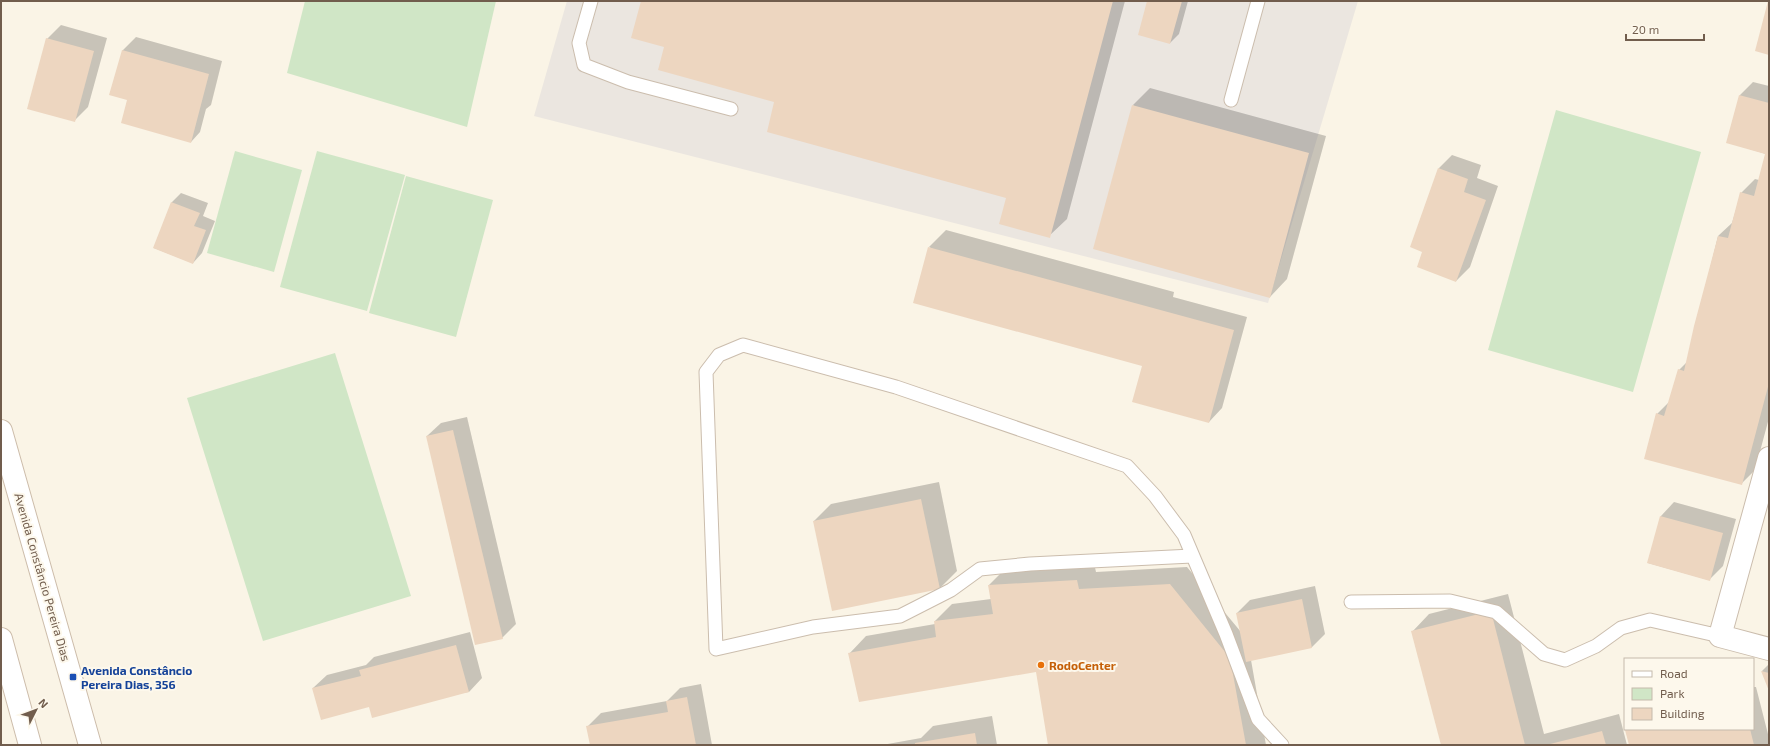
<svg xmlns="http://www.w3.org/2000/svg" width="1770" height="746" font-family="'Exo 2',sans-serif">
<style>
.industrial{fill:#ebe6e0}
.green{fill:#d0e6c6}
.shadow{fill:#0003}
.building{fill:#edd6c0}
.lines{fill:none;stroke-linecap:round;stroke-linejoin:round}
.lane-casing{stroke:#cbbdad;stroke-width:15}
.street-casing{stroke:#cbbdad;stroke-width:24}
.secondary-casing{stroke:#cdbdab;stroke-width:24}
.lane{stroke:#fff;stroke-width:13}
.street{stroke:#fff;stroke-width:22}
.secondary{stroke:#fff;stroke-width:22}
.food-dot{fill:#e8710a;stroke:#fdf8ec;stroke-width:1.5}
.transit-dot{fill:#1a4fb4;stroke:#fdf8ec;stroke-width:1.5}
.labels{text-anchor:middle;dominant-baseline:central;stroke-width:4;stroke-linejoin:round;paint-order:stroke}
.street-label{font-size:12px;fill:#715d4d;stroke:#fdf8ec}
.food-label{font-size:12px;font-weight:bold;fill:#c56008;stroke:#fdf8ec;text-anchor:start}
.transit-label{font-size:12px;font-weight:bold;fill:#164399;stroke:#fdf8ec;text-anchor:start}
</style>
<rect width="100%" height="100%" fill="#faf4e6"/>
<polygon class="industrial" points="567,1 1358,1 1268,303 534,116"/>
<g class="green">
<polygon points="305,1 496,1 467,127 287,73"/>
<polygon points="1556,110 1701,152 1633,392 1488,350"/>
<polygon points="235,151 302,170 274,272 207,253"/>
<polygon points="317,151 405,175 367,311 280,287"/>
<polygon points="406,176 493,200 456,337 369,313"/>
<polygon points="335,353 411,596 263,641 187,398"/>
</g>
<g class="shadow">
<polygon points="642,1 1125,1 1067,219 1049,236 1007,197 776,101 665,47"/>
<polygon points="1148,1 1188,1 1179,34 1170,43"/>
<polygon points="61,25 107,38 88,107 74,121 47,39"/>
<polygon points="136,37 222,61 211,105 206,109 200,132 191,142 122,51"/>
<polygon points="1753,82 1769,86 1769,418 1755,470 1741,484 1657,414 1670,401 1679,370 1687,362 1718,236 1732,223 1741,193 1755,179 1759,180 1766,154 1727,142 1740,95"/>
<polygon points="1150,88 1326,136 1287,279 1270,297 1133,105"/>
<polygon points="1452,155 1481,165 1477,178 1498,186 1470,267 1456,281 1439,168"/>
<polygon points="181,193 208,203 203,216 215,221 202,253 193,263 154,248 172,202"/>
<polygon points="946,230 1174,292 1173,297 1247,317 1222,408 1209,422 1143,365 929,247"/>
<polygon points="467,417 516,624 502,638 427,436 441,423"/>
<polygon points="939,482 957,571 940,588 814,521 831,504"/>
<polygon points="1674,502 1736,519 1723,566 1709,580 1648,563 1661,516"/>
<polygon points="1094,563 1096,572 1187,567 1241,632 1237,613 1250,600 1315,586 1325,634 1312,647 1251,660 1266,745 1049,745 1037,671 849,654 866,636 935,624 935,621 952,604 991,599 989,585 1006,568"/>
<polygon points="1508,594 1544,734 1619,714 1627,745 1442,745 1412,632 1429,614"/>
<polygon points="470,632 482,678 469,692 370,706 313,688 327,675 366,665 374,657"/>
<polygon points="1769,664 1769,688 1762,671"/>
<polygon points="701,684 712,745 591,745 587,727 601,713 667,701 680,688"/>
<polygon points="1753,687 1756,687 1769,738 1769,745 1630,745 1626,730 1627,729 1753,729"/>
<polygon points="992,716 997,745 882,745 921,738 933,726"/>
</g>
<g class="building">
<polygon points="641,1 1113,1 1050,238 999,224 1006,198 767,132 774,102 658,70 664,47 631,38"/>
<polygon points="1147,1 1182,1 1170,44 1138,35"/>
<polygon points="1768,1 1769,1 1769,55 1755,51"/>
<polygon points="46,38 94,51 75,122 27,109"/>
<polygon points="122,50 209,74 191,143 121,123 127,100 109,95"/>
<polygon points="1739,95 1769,103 1769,383 1742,485 1644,459 1656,413 1664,416 1678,369 1684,371 1694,326 1718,236 1728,238 1740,192 1754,196 1765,154 1726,143"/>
<polygon points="1132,105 1309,153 1270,298 1093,249"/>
<polygon points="1438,168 1468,179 1464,192 1486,200 1456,282 1417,267 1422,252 1410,247"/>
<polygon points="171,202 200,213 194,226 206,230 193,264 153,248"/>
<polygon points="928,247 1234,330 1209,423 1132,402 1142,366 913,303"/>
<polygon points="453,430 503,639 475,645 426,436"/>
<polygon points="921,499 940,589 832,611 813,521"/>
<polygon points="1660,516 1723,533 1710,581 1647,563"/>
<polygon points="1077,580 1079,589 1170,584 1230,658 1246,745 1048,745 1036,672 859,702 848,653 936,637 934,621 993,614 988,585"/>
<polygon points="1302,599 1312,648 1246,662 1236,613"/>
<polygon points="1491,611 1525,745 1441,745 1411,631"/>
<polygon points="456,645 469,692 372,718 369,707 321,720 312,688 361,676 359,670"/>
<polygon points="1761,671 1769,673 1769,691"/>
<polygon points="687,697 696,745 590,745 586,726 668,712 666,701"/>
<polygon points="1628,729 1750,729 1754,745 1629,745 1625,730"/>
<polygon points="1602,731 1606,745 1550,745 1550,744"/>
<polygon points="975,733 977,745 915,745 915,743"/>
</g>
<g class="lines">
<g class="lane-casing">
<g id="lane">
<polyline points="591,1 579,43 584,65 628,82 731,109"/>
<polyline points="1231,100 1258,1"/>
<polyline points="1192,556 1030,564 980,569 951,590 900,616 813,627 716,649 706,372 719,355 743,345 896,387 1127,466 1155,496 1184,535 1226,634 1258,719 1282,745"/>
<polyline points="1351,602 1450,601 1496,612 1544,654 1565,660 1596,646 1621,628 1650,620 1720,636"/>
</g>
</g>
<g class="street-casing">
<polyline id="street" points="1769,458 1720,636 1769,649"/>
</g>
<g class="secondary-casing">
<g id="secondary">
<polyline points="1,431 90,745"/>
<polyline points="1,639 30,745"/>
</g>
</g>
<use href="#lane" class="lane"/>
<use href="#street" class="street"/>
<use href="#secondary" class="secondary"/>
</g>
<circle class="food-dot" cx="1041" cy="665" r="4"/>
<rect class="transit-dot" x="69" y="673" width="8" height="8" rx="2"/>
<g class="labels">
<g class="street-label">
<text transform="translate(43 577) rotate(74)">Avenida Constâncio Pereira Dias</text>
</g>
<g class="food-label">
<text x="1049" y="665">RodoCenter</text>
</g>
<g class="transit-label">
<text x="81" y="670">Avenida Constâncio<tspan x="81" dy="14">Pereira Dias, 356</tspan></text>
</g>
</g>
<rect width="1770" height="746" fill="none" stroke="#715d4d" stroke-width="4"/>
<rect x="1624" y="658" width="130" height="72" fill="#fdf8ec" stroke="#c5baac"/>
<rect x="1632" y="671" width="20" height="6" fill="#ffffff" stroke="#c5baac"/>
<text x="1660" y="678" font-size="12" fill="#715d4d">Road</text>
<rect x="1632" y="688" width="20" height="12" fill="#d0e6c6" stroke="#c5baac"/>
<text x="1660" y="698" font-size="12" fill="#715d4d">Park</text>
<rect x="1632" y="708" width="20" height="12" fill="#edd6c0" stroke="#c5baac"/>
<text x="1660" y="718" font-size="12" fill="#715d4d">Building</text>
<g transform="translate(36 710) rotate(48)" stroke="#fdf8ec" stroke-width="3" paint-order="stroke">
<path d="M0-3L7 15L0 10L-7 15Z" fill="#715d4d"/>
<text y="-6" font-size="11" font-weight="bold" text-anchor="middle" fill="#715d4d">N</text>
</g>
<path d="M1626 34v6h78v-6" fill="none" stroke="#715d4d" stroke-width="2"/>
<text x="1632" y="34" font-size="12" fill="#715d4d" stroke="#fdf8ec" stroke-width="3" paint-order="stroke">20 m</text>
</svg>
